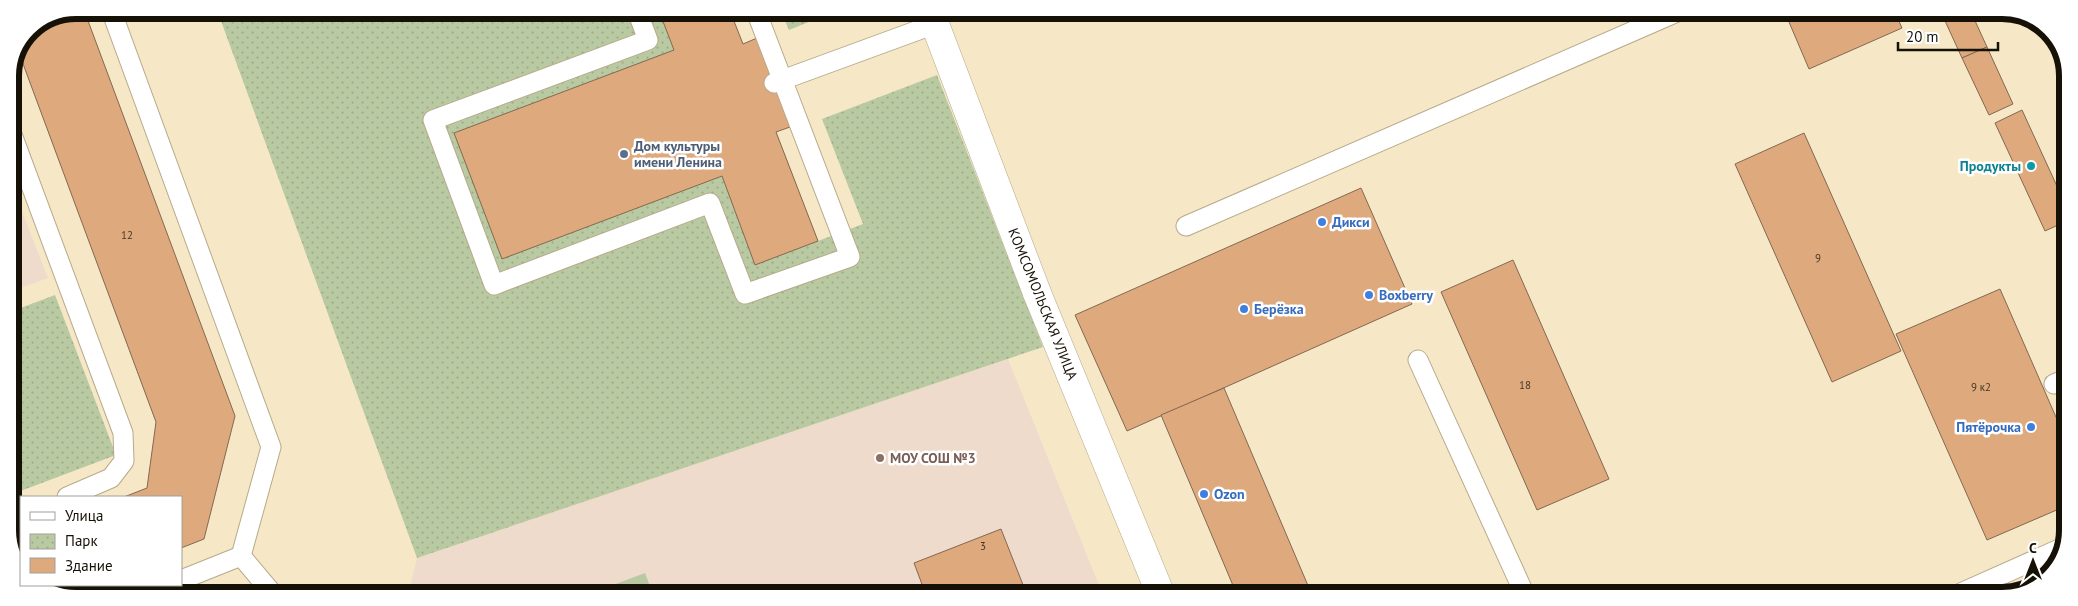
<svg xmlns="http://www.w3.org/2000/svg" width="2078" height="606" font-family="'PT Sans',sans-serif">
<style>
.education{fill:#efdbcc}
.grass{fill:#b9caa2}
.park{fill:url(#park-dots)}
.building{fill:#dda97d;stroke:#836852}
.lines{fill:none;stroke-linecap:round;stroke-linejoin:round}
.service-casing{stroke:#b7aa8a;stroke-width:21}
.minor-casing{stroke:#b7aa8a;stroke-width:29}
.tertiary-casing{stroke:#b7aa8a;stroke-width:29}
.service{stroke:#fff;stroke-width:19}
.minor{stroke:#fff;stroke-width:28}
.tertiary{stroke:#fff;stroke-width:28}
.service-dot{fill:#5c6f8a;stroke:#fff;stroke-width:2}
.culture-dot{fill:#0f9aa8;stroke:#fff;stroke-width:2}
.shop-dot{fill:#3f7fe0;stroke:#fff;stroke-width:2}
.education-dot{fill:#8d6e63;stroke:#fff;stroke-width:2}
.labels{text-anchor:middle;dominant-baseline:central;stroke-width:5;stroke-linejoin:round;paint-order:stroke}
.number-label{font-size:11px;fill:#483724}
.service-label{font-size:14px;font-weight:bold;fill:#4e5e75;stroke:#fff;text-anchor:start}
.culture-label{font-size:14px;font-weight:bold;fill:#0d838f;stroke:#fff;text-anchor:end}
.shop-label{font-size:14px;font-weight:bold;fill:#366cbe;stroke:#fff;text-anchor:start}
.street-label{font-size:14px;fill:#161106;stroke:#fff}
.education-label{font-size:14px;font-weight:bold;fill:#785e54;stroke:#fff;text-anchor:start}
.rim{fill:none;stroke:#161106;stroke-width:6}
</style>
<defs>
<pattern id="park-dots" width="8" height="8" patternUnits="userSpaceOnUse" patternTransform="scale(1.25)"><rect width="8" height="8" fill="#b9caa2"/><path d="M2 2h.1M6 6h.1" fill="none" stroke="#9eac8a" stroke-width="1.8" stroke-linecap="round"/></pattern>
</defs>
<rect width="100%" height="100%" fill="#f6e8c6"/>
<g class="education">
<polygon points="10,181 48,278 10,292"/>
<polygon points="1008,359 1103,595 408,594 417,558"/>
</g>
<polygon class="grass" points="645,573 653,594 589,594"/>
<g class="park">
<polygon points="217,10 730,11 818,241 863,224 822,119 937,75 1043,347 417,558"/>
<polygon points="781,11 836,11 789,30"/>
<polygon points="55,295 116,455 10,495 10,312"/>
</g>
<g class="building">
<polygon points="76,10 84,10 235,416 204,539 181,548 181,497 124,497 147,488 156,422 19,53 29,29"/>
<polygon points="659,11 730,11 743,44 757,38 790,127 776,132 818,241 755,265 722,176 502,259 454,133 674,50"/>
<polygon points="1793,12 1895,12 1902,28 1809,69 1786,15"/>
<polygon points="1941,12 1971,12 1987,47 1962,58"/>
<polygon points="1987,47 2013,104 1989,115 1962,58"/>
<polygon points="2022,110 2067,208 2067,221 2045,231 1995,123"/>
<polygon points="1804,133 1901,351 1832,382 1735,164"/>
<polygon points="1361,188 1412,304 1127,431 1075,315"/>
<polygon points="1513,260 1609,479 1537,510 1441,292"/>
<polygon points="2000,289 2066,440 2066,506 1987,540 1896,334"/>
<polygon points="1224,388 1312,595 1237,595 1161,415"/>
<polygon points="1001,529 1027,595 926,595 914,563"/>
<polygon points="21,541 21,564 14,544"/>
<polygon points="45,585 95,585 74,594 58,594"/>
<polygon points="844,586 848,595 823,595"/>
</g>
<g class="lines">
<g class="service-casing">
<g id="service">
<polyline points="111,10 271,447 241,556"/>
<polyline points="637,11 648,40 433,120 494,285 710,203 745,294 850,257 756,11"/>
<polyline points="774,83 935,24"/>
<polyline points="10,129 123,433 124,461 111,478 67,497"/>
<polyline points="1186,226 1677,12"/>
<polyline points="1418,360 1525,595"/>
<polyline points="2054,384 2066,379"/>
<polyline points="10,521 21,517"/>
<polyline points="241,556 273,594"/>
<polyline points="181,580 241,556"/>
<polyline points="147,594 170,585"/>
<polyline points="1954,596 2066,546"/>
</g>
</g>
<g class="minor-casing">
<polyline id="minor" points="1037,293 1161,595"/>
</g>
<g class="tertiary-casing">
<polyline id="tertiary" points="930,11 1037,293"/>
</g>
<use href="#service" class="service"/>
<use href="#minor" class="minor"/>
<use href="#tertiary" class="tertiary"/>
</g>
<circle class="service-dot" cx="624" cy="154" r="5"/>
<circle class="culture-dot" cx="2031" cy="166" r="5"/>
<g class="shop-dot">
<circle cx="1322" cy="222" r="5"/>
<circle cx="1369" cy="295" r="5"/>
<circle cx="1244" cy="309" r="5"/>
<circle cx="2031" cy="427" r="5"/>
<circle cx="1204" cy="494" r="5"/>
</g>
<circle class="education-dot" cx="880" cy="458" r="5"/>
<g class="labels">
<g class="number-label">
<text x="127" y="235">12</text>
<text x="1818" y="258">9</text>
<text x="1525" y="385">18</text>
<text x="1981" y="387">9 к2</text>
<text x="983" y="546">3</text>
</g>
<g class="service-label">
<text x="634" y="146">Дом культуры<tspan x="634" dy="16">имени Ленина</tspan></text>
</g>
<g class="culture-label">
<text x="2021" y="166">Продукты</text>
</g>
<g class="shop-label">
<text x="1332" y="222">Дикси</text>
<text x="1379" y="295">Boxberry</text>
<text x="1254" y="309">Берёзка</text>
<text x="2021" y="427" text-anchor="end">Пятёрочка</text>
<text x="1214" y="494">Ozon</text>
</g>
<g class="street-label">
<text transform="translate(1043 304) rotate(68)">КОМСОМОЛЬСКАЯ УЛИЦА</text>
</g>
<g class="education-label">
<text x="890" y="458">МОУ СОШ №3</text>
</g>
</g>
<path d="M0 0H2078V606H0ZM76 19H2002A57 57 0 0 1 2059 76V530A57 57 0 0 1 2002 587H76A57 57 0 0 1 19 530V76A57 57 0 0 1 76 19Z" fill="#fff" fill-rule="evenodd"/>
<path class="rim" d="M76 19H2002A57 57 0 0 1 2059 76V530A57 57 0 0 1 2002 587H76A57 57 0 0 1 19 530V76A57 57 0 0 1 76 19Z"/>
<rect x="20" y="496" width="162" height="90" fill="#ffffff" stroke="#a2a09b"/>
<rect x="30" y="512" width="25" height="8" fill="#ffffff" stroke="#a2a09b"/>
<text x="65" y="521" font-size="15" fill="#161106">Улица</text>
<rect x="30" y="534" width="25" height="15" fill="url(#park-dots)" stroke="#a2a09b"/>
<text x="65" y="546" font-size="15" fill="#161106">Парк</text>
<rect x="30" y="558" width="25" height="15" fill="#dda97d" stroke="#a2a09b"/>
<text x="65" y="571" font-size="15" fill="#161106">Здание</text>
<g transform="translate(2033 561)" stroke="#ffffff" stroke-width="4" paint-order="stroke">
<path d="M0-4L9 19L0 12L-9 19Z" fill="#161106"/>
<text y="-8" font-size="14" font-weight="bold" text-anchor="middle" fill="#161106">С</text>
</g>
<path d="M1898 42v8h100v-8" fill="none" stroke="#161106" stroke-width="2.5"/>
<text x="1906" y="42" font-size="15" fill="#161106" stroke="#ffffff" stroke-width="4" paint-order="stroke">20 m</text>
</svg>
